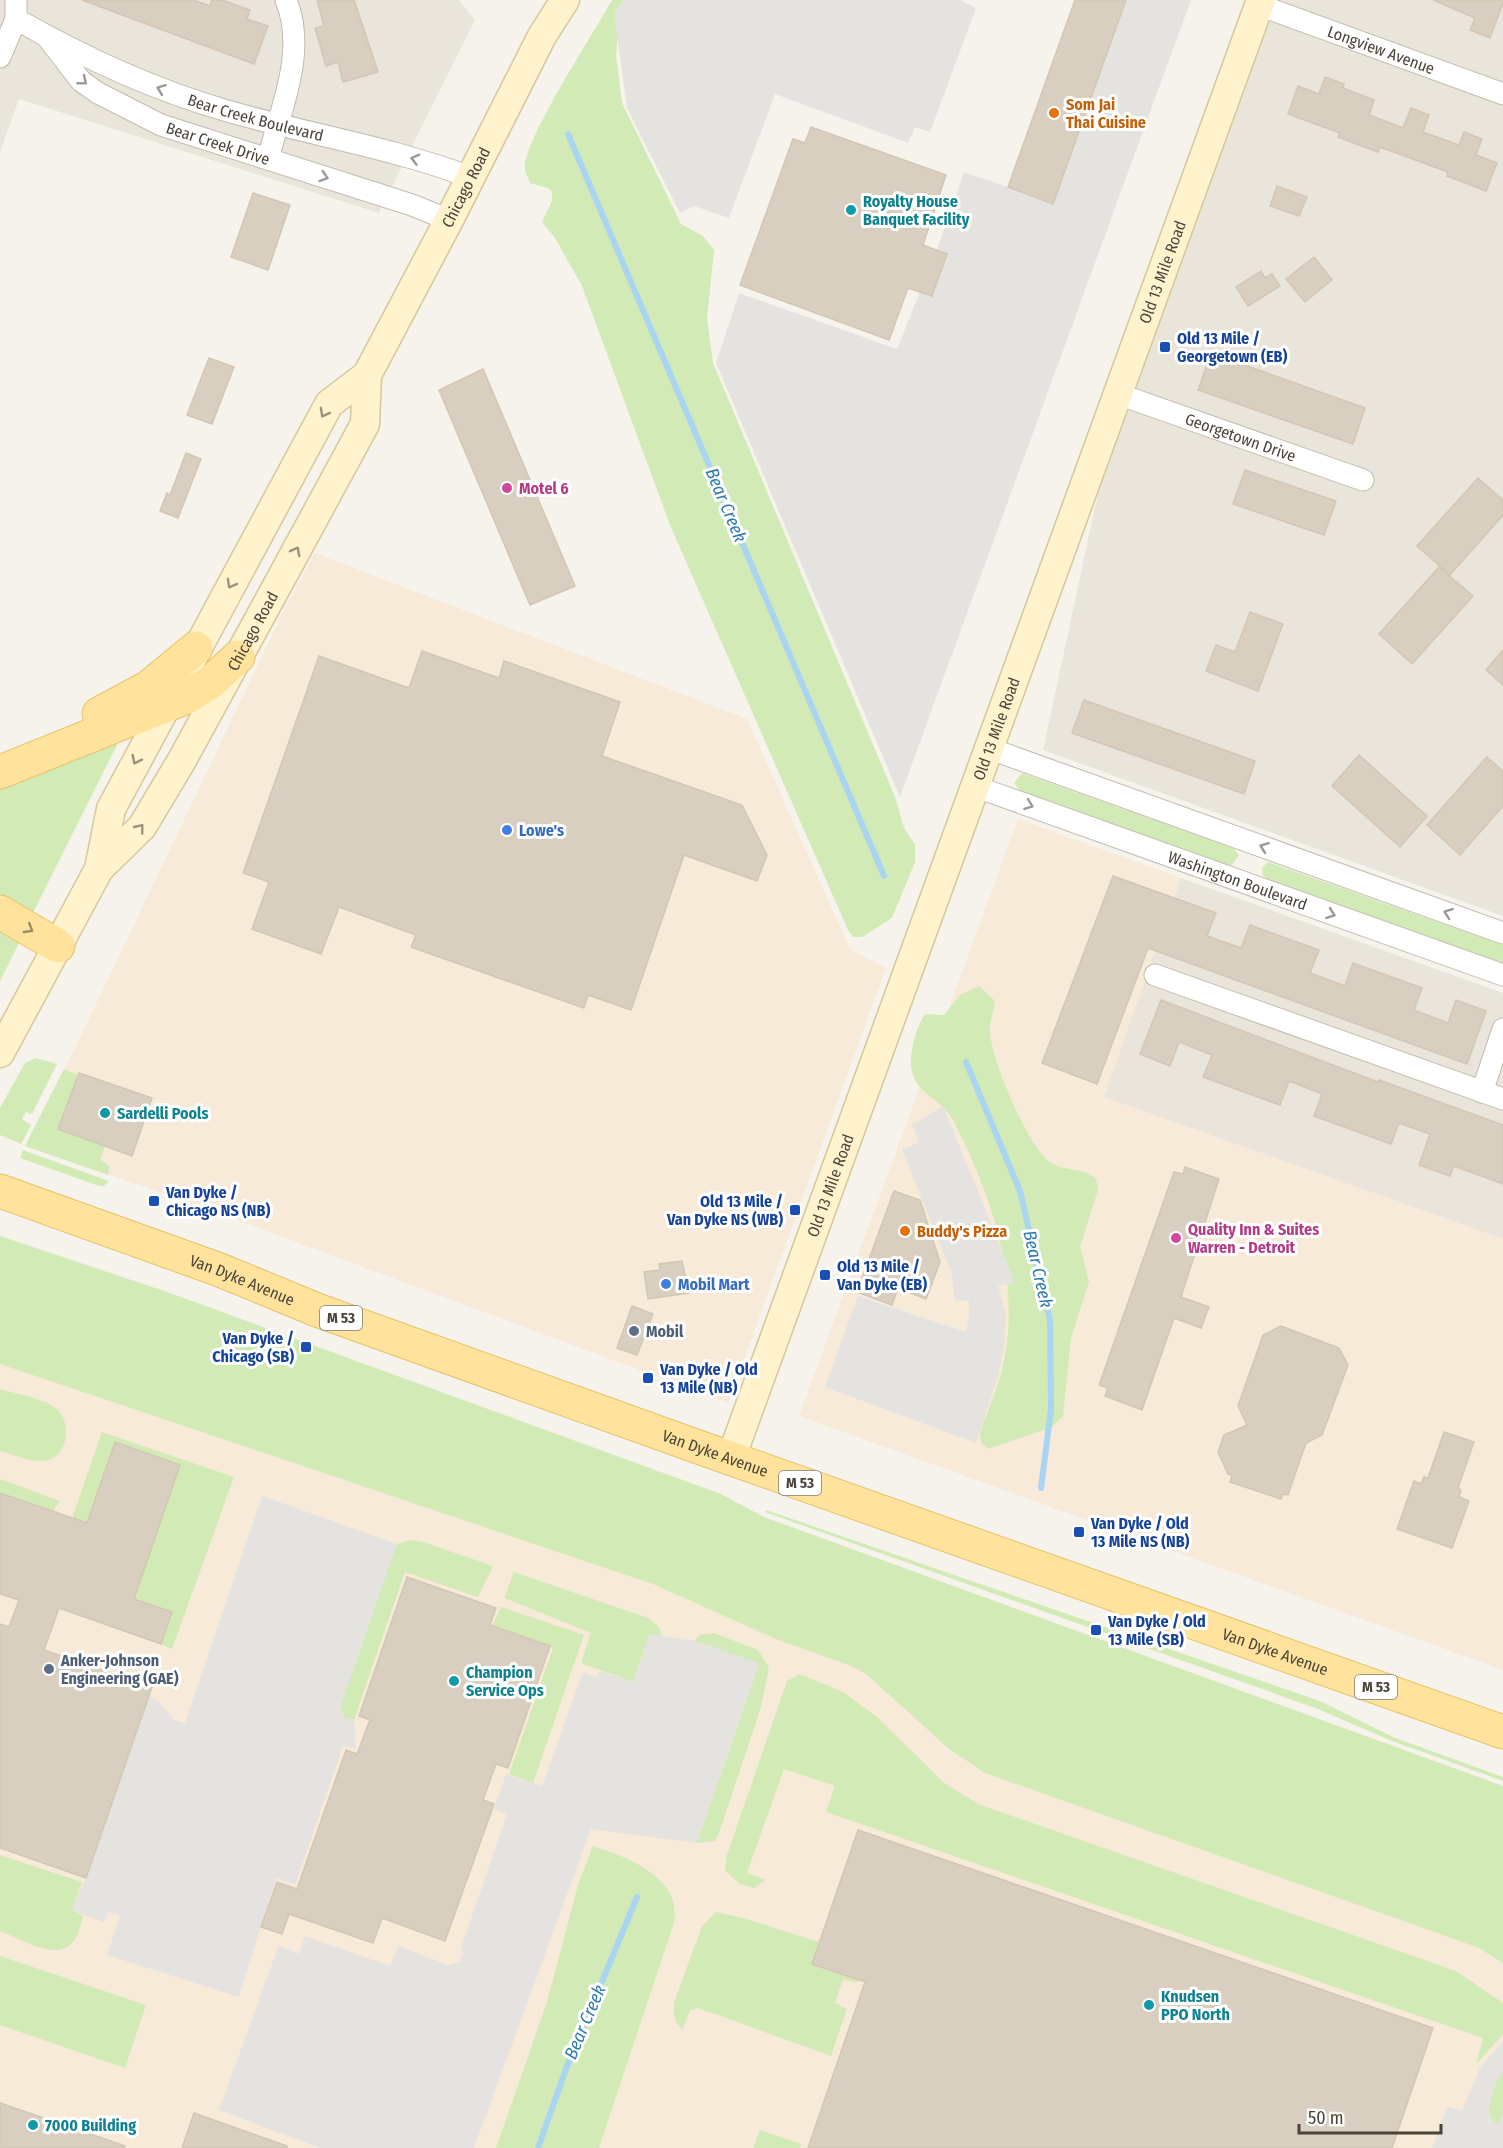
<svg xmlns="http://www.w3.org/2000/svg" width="1503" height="2148" font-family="'Fira Sans Condensed',sans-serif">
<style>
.residential{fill:#eae5da}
.commercial{fill:#f7ead8}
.green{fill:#d2eab5}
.parking{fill:#e5e3e0}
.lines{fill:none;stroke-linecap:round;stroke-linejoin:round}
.stream{stroke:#a9d4f2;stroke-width:6}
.building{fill:#d8cfc1;stroke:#d3c7b4;stroke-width:1.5}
.street-casing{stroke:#c2bbae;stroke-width:23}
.secondary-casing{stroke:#d6c79b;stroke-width:31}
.primary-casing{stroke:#e6c16a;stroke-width:35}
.street{stroke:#fff;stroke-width:21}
.secondary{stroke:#fff3cd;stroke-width:28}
.primary{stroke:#ffe39c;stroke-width:33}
.oneway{stroke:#9c9892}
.oneway2{stroke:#9c937c}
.oneway3{stroke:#9c8c66}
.food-dot{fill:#e8710a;stroke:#fff;stroke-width:2}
.culture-dot{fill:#0f9aa8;stroke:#fff;stroke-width:2}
.transit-dot{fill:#1a4fb4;stroke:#fff;stroke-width:2}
.hotel-dot{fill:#d1479c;stroke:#fff;stroke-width:2}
.shop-dot{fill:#3f7fe0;stroke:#fff;stroke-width:2}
.service-dot{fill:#5c6f8a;stroke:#fff;stroke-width:2}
.labels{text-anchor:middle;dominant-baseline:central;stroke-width:6;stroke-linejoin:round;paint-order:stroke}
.shield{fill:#fff;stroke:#817c74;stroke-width:1.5}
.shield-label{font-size:15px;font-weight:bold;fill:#4b4439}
.street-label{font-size:16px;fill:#4b4439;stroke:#fff}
.food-label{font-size:16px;font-weight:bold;fill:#c56008;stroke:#fff;text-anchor:start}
.culture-label{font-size:16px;font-weight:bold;fill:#0d838f;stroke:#fff;text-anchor:start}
.transit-label{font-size:16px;font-weight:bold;fill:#164399;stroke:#fff;text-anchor:start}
.hotel-label{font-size:16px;font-weight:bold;fill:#b23c85;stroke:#fff;text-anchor:start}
.shop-label{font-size:16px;font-weight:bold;fill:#366cbe;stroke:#fff;text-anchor:start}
.service-label{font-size:16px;font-weight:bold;fill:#4e5e75;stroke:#fff;text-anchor:start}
.water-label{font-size:18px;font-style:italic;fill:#2e7ab2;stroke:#fff}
</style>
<rect width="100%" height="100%" fill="#f6f3ec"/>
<g class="residential">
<polygon points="0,0 459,0 475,20 379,213 19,99 0,152"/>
<polygon points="1276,0 1503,0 1503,916 1043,750 1102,475"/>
<polygon points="1181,878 1503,993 1503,1239 1103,1097"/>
</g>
<g class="commercial">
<polygon points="315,553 747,719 850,949 886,968 728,1403 178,1198 25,1146 78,1042 287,604"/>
<polygon points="1018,819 1181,878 1104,1097 1503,1239 1503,1670 799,1416"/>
<polygon points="0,1249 1503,1786 1503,2148 0,2148"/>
</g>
<g class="green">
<path d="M612,0H626L620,12L616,56L622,103L681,224L703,236L714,250L707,318L713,363L895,797L904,828L915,845V862L892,918L862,937H853L848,930L670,525L582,286L555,238L542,222L552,201V192L548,188L530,183C529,180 526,174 525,170C521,143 596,30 612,0Z"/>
<polygon points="120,739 32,915 0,903 0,789"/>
<polygon points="1022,773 1233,848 1239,855 1232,865 1227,865 1020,791 1014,783"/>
<polygon points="1268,862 1503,945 1503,963 1267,879 1263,876 1262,868"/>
<polygon points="0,922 16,937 19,943 0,981"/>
<path d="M979,986L995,1001C994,1012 989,1022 990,1033C992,1061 1028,1147 1050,1162C1065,1173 1083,1166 1096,1179L1098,1190L1080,1247L1089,1282L1071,1338L1063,1416L1052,1427L988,1449L981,1443L980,1433C989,1407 1001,1381 1005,1355C1019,1280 992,1197 958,1130C955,1124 952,1116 947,1111C936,1098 919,1093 913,1075C907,1058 915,1029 925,1014L944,1015L960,995Z"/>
<polygon points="36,1058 57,1064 32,1114 26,1112 22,1119 31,1125 21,1144 0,1135 0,1108 25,1063"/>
<polygon points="64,1069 78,1075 58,1129 105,1146 100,1160 110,1166 108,1175 25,1146"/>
<polygon points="23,1150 34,1154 109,1181 104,1186 99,1186 20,1158"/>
<polygon points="0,1236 170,1293 721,1494 764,1517 1503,1786 1503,1963 1479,1948 1457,1940 985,1773 948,1748 865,1673 849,1665 778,1640 653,1584 0,1364"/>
<path d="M0,1389C16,1394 40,1397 54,1407C71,1418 70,1451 51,1459C35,1465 15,1455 0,1451Z"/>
<polygon points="102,1432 234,1477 172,1649 161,1644 172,1612 134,1599 180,1465 115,1442 87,1523 72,1518"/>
<polygon points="0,1479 60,1501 53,1511 0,1493"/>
<polygon points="766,1510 1320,1701 1393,1737 1503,1777 1503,1781 1392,1741 1318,1709 765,1512"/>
<polygon points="409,1540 423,1542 493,1566 478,1597 405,1572 354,1720 345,1718 340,1708 396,1545"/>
<path d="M514,1572L648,1618C655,1623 663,1628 660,1637L650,1634L633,1682L581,1663L591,1633L504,1598Z"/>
<polygon points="501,1607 584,1635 533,1783 509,1774 553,1648 492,1626"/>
<polygon points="714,1633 758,1650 769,1668 761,1707 719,1833 715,1841 697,1843 759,1664 694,1641 701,1634"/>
<polygon points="800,1674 843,1692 877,1717 944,1783 978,1804 1456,1971 1503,2003 1503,2035 1476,2064 1483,2038 826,1812 835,1786 784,1769 747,1873 766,1880 754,1888 740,1884 725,1871 727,1855 787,1681"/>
<path d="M593,1846C629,1858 682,1877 674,1923L599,2148H496L547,2002L578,1885Z"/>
<path d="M0,1855L82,1882L72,1910L83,1916C81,1923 79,1932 75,1939C60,1965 20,1938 0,1931Z"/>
<path d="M716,1912L743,1918L819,1942L812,1964L858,1980L857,1983L843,1979L835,2003L847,2009L831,2056L698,2008L690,2011L682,2030C674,2022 673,2014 674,2003L702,1926Z"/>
<polygon points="0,1956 146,2005 125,2068 0,2025"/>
<path d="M1503,2072V2113L1500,2122L1496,2124C1480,2112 1493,2084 1503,2072Z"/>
<polygon points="760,2130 801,2144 800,2148 753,2148"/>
</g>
<g class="parking">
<polygon points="624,0 960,0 976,8 930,132 915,127 908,143 775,94 729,218 694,206 680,213 627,108 615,21 615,11"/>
<polygon points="1126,0 1191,0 900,797 716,363 739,293 897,349 920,292 932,296 947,254 937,250 964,172 1053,203"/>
<polygon points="943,1106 1015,1282 998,1286 1006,1314 1004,1347 998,1377 976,1443 825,1387 858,1296 966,1332 969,1317 969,1301 955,1300 951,1271 902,1150 919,1142 912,1125"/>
<polygon points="262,1496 397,1544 340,1708 345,1718 354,1720 356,1749 343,1746 295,1885 276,1878 239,1997 107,1955 120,1915 108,1912 104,1922 71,1910 86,1878 149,1695 158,1700 174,1720 185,1723"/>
<polygon points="650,1634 694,1641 759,1663 697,1843 591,1829 474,2148 320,2148 219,2110 279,1945 299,1954 305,1936 390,1966 398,1946 448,1965 460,1962 463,1953 461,1948 507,1814 494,1809 506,1774 542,1786 583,1672 597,1677 599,1671 633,1682"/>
<polygon points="1503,2041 1503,2072 1496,2082 1488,2110 1491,2120 1496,2124 1500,2122 1503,2113 1503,2148 1432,2148 1447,2107 1462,2111 1480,2068"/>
</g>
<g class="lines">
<g class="stream">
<polyline points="568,134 884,876"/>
<polyline points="966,1062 1020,1191 1050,1320 1051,1409 1041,1488"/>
<polyline points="538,2148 566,2069 637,1897"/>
</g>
</g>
<g class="building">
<polygon points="82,0 193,0 210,6 212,0 222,0 250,10 247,19 268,26 254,64"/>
<polygon points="317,0 354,0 378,72 343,82 338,62 326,66 315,28 324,26"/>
<polygon points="1075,0 1126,0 1053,204 1008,187"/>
<polygon points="1433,0 1503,0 1503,3 1490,38 1470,30 1475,18"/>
<polygon points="1325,77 1344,84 1343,88 1374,100 1369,115 1403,128 1411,108 1429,115 1423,132 1459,145 1464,132 1482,139 1476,155 1497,163 1486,191 1447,176 1448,172 1380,147 1378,152 1338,137 1340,133 1288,114 1298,86 1319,94"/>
<polygon points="811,127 946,175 923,245 947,254 932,296 908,288 889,340 740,285 793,139 805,143"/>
<polygon points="1277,186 1307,197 1299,216 1270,206"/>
<polygon points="253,193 290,205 268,270 231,257"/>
<polygon points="1314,257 1332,280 1305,302 1286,279"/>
<polygon points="1261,271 1265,278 1272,274 1280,286 1248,306 1236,287"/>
<polygon points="1211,353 1365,408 1353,444 1198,390"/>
<polygon points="209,358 234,367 212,424 187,415"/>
<polygon points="483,369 575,586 530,605 439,390"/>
<polygon points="186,453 201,459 178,518 160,511 167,493 170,495"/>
<polygon points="1245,470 1336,501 1324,535 1233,504"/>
<polygon points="1478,478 1503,500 1503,515 1450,575 1417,546"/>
<polygon points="1439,567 1473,596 1412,664 1379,634"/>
<polygon points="1250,612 1283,624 1258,691 1206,671 1216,645 1235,652"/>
<polygon points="1503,650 1503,685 1486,670"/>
<polygon points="422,651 499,678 504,661 620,702 602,756 742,805 767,855 757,881 684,855 631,1010 588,995 584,1008 411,947 416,935 339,907 321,954 252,929 269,882 243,873 319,656 409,688"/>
<polygon points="1084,700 1255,761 1244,794 1072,733"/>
<polygon points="1359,755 1427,816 1400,847 1332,786"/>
<polygon points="1487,757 1503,771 1503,806 1460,855 1427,825"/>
<polygon points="1113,876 1216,913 1207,936 1241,948 1250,925 1319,950 1310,973 1345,986 1353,963 1422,988 1414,1010 1448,1023 1456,1000 1486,1011 1467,1064 1148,948 1097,1084 1042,1063"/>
<polygon points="1161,1000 1378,1082 1379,1080 1503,1125 1503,1184 1454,1166 1450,1176 1419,1165 1430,1134 1399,1123 1391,1144 1314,1116 1322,1094 1289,1081 1280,1105 1203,1077 1212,1055 1179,1042 1170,1066 1140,1054"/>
<polygon points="79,1073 152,1098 132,1156 58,1129"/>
<polygon points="1185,1167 1219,1179 1181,1297 1209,1307 1201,1328 1174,1318 1142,1410 1105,1396 1108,1388 1099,1385 1174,1172 1183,1174"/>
<polygon points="894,1191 920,1200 940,1262 926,1299 898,1288 892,1305 857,1292"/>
<polygon points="682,1261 689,1293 648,1299 644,1272 660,1270 659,1264"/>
<polygon points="632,1306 653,1314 637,1355 617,1348"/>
<polygon points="1281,1326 1339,1348 1348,1365 1322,1435 1306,1443 1288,1495 1283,1494 1281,1499 1230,1482 1232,1475 1228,1474 1218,1452 1224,1435 1247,1425 1238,1406 1263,1335"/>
<polygon points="1444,1432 1474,1442 1458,1488 1461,1490 1459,1497 1469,1501 1452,1548 1397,1529 1414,1481 1421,1484 1424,1477 1428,1478"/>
<polygon points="115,1442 180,1465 134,1599 172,1612 161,1644 59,1608 44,1650 152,1687 86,1878 0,1848 0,1624 9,1627 19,1600 0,1594 0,1493 87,1523"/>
<polygon points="407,1577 496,1608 490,1625 550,1646 508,1768 496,1764 483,1800 494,1804 445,1941 382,1918 373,1943 289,1914 282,1934 261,1927 277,1882 297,1889 346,1750 357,1754 370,1720 359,1716"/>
<polygon points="858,1830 1433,2028 1392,2148 808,2148 865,1982 812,1964"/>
<polygon points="0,2103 125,2146 124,2148 0,2148"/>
<polygon points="194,2113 287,2146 287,2148 182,2148"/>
</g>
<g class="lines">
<g class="street-casing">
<g id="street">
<path id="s1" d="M1259,5L1503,94"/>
<path id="s2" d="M16,19C81,56 152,89 224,110C306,134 390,147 470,177"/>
<path id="s3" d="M47,37L81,81L98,93L161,125L412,205L449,220"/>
<polyline points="0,57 16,19 16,0"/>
<path d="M268,159C281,108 307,51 286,0"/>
<path id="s4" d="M1118,394L1363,480"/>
<polyline points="988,748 1503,933"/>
<path id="s5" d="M974,786L1503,975"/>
<polyline points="1155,975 1503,1099"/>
<polyline points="1482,1092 1503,1029"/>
</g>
</g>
<g class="secondary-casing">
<g id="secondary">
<path id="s6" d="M99,869L142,827L182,760L289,564L365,424L367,375"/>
<path id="s7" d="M0,1053L99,869L111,809L329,404L367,375L449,220L542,36L565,0"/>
<path id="s8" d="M731,1458L1261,0"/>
</g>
</g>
<g class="primary-casing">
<g id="primary">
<polyline points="99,714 149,687 196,648"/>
<polyline points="0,772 187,697 212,681 238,657"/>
<polyline points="0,912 58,946"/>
<path id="s9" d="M0,1191L220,1270L317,1310L704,1449L1503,1732"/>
</g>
</g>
<use href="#street" class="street"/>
<use href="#secondary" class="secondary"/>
<use href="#primary" class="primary"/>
</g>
<defs><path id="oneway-chevron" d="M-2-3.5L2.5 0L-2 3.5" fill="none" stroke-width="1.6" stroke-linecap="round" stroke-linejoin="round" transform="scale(1.5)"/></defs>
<g class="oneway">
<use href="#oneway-chevron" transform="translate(83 81) rotate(39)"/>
<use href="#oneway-chevron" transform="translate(161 89) rotate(-159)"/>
<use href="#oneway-chevron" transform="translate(415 159) rotate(-165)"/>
<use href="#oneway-chevron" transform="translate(324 177) rotate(18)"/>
<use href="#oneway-chevron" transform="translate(1029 805) rotate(20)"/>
<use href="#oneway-chevron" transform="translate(1264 847) rotate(-160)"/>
<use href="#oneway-chevron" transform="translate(1448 913) rotate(-160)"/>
<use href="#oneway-chevron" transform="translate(1331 914) rotate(20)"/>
</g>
<g class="oneway2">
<use href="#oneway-chevron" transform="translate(324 413) rotate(119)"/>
<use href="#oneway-chevron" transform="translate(296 551) rotate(-62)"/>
<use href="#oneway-chevron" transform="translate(231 584) rotate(119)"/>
<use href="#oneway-chevron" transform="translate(136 760) rotate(117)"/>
<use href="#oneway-chevron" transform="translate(140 828) rotate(-51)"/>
</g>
<use class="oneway3" href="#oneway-chevron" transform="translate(29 929) rotate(31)"/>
<g class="food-dot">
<circle cx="1054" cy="113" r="6"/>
<circle cx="905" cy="1231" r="6"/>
</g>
<g class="culture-dot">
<circle cx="851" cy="210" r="6"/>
<circle cx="105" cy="1113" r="6"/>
<circle cx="454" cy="1681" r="6"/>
<circle cx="1149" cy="2005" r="6"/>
<circle cx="33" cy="2125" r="6"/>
</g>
<g class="transit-dot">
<rect x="1159" y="341" width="12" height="12" rx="3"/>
<rect x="148" y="1195" width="12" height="12" rx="3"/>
<rect x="789" y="1204" width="12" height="12" rx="3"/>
<rect x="819" y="1269" width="12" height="12" rx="3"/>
<rect x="300" y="1341" width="12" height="12" rx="3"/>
<rect x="642" y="1372" width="12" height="12" rx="3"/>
<rect x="1073" y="1526" width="12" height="12" rx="3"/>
<rect x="1090" y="1624" width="12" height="12" rx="3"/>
</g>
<g class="hotel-dot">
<circle cx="507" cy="488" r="6"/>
<circle cx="1176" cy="1238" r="6"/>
</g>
<g class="shop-dot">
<circle cx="507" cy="830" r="6"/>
<circle cx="666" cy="1284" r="6"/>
</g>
<g class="service-dot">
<circle cx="634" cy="1331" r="6"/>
<circle cx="49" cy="1669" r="6"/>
</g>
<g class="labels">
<g class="shield">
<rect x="320" y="1306" width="42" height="24" rx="4.5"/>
<rect x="779" y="1471" width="42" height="24" rx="4.5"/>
<rect x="1355" y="1675" width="42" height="24" rx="4.5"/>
</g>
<g class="shield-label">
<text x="341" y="1318">M 53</text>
<text x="800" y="1483">M 53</text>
<text x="1376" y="1687">M 53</text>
</g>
<g class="street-label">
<text stroke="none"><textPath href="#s1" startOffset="130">Longview Avenue</textPath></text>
<text stroke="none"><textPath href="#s2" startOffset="260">Bear Creek Boulevard</textPath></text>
<text stroke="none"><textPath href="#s3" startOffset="207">Bear Creek Drive</textPath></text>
<text stroke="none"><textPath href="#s7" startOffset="990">Chicago Road</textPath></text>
<text stroke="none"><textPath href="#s8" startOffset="1262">Old 13 Mile Road</textPath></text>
<text stroke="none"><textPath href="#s4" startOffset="130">Georgetown Drive</textPath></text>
<text stroke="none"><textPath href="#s6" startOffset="285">Chicago Road</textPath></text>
<text stroke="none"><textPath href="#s8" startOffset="776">Old 13 Mile Road</textPath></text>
<text stroke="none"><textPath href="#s5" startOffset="280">Washington Boulevard</textPath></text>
<text stroke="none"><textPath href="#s8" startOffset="290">Old 13 Mile Road</textPath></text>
<text stroke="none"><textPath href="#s9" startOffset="258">Van Dyke Avenue</textPath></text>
<text stroke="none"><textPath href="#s9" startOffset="762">Van Dyke Avenue</textPath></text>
<text stroke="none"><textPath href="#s9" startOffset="1356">Van Dyke Avenue</textPath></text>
</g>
<g class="food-label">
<text x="1066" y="104">Som Jai<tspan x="1066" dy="18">Thai Cuisine</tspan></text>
<text x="917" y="1231">Buddy's Pizza</text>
</g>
<g class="culture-label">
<text x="863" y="201">Royalty House<tspan x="863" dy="18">Banquet Facility</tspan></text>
<text x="117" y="1113">Sardelli Pools</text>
<text x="466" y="1672">Champion<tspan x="466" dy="18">Service Ops</tspan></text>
<text x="1161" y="1996">Knudsen<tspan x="1161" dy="18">PPO North</tspan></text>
<text x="45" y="2125">7000 Building</text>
</g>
<g class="transit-label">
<text x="1177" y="338">Old 13 Mile /<tspan x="1177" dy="18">Georgetown (EB)</tspan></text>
<text x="166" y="1192">Van Dyke /<tspan x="166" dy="18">Chicago NS (NB)</tspan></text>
<text x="783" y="1201" text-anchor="end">Old 13 Mile /<tspan x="783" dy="18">Van Dyke NS (WB)</tspan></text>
<text x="837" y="1266">Old 13 Mile /<tspan x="837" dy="18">Van Dyke (EB)</tspan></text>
<text x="294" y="1338" text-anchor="end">Van Dyke /<tspan x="294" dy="18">Chicago (SB)</tspan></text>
<text x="660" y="1369">Van Dyke / Old<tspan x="660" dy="18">13 Mile (NB)</tspan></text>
<text x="1091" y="1523">Van Dyke / Old<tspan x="1091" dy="18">13 Mile NS (NB)</tspan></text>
<text x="1108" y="1621">Van Dyke / Old<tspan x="1108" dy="18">13 Mile (SB)</tspan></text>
</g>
<g class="hotel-label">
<text x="519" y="488">Motel 6</text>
<text x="1188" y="1229">Quality Inn &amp; Suites<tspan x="1188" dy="18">Warren - Detroit</tspan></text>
</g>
<g class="shop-label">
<text x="519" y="830">Lowe's</text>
<text x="678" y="1284">Mobil Mart</text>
</g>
<g class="service-label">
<text x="646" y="1331">Mobil</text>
<text x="61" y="1660">Anker-Johnson<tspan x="61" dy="18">Engineering (GAE)</tspan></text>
</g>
<g class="water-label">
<text transform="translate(726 505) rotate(67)">Bear Creek</text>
<text transform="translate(1038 1269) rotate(77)">Bear Creek</text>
<text transform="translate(585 2022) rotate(-67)">Bear Creek</text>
</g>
</g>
<path d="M1299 2124v9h142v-9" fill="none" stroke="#4b4439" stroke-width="3"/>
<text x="1308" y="2124" font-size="18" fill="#4b4439" stroke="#ffffff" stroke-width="4.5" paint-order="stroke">50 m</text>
</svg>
